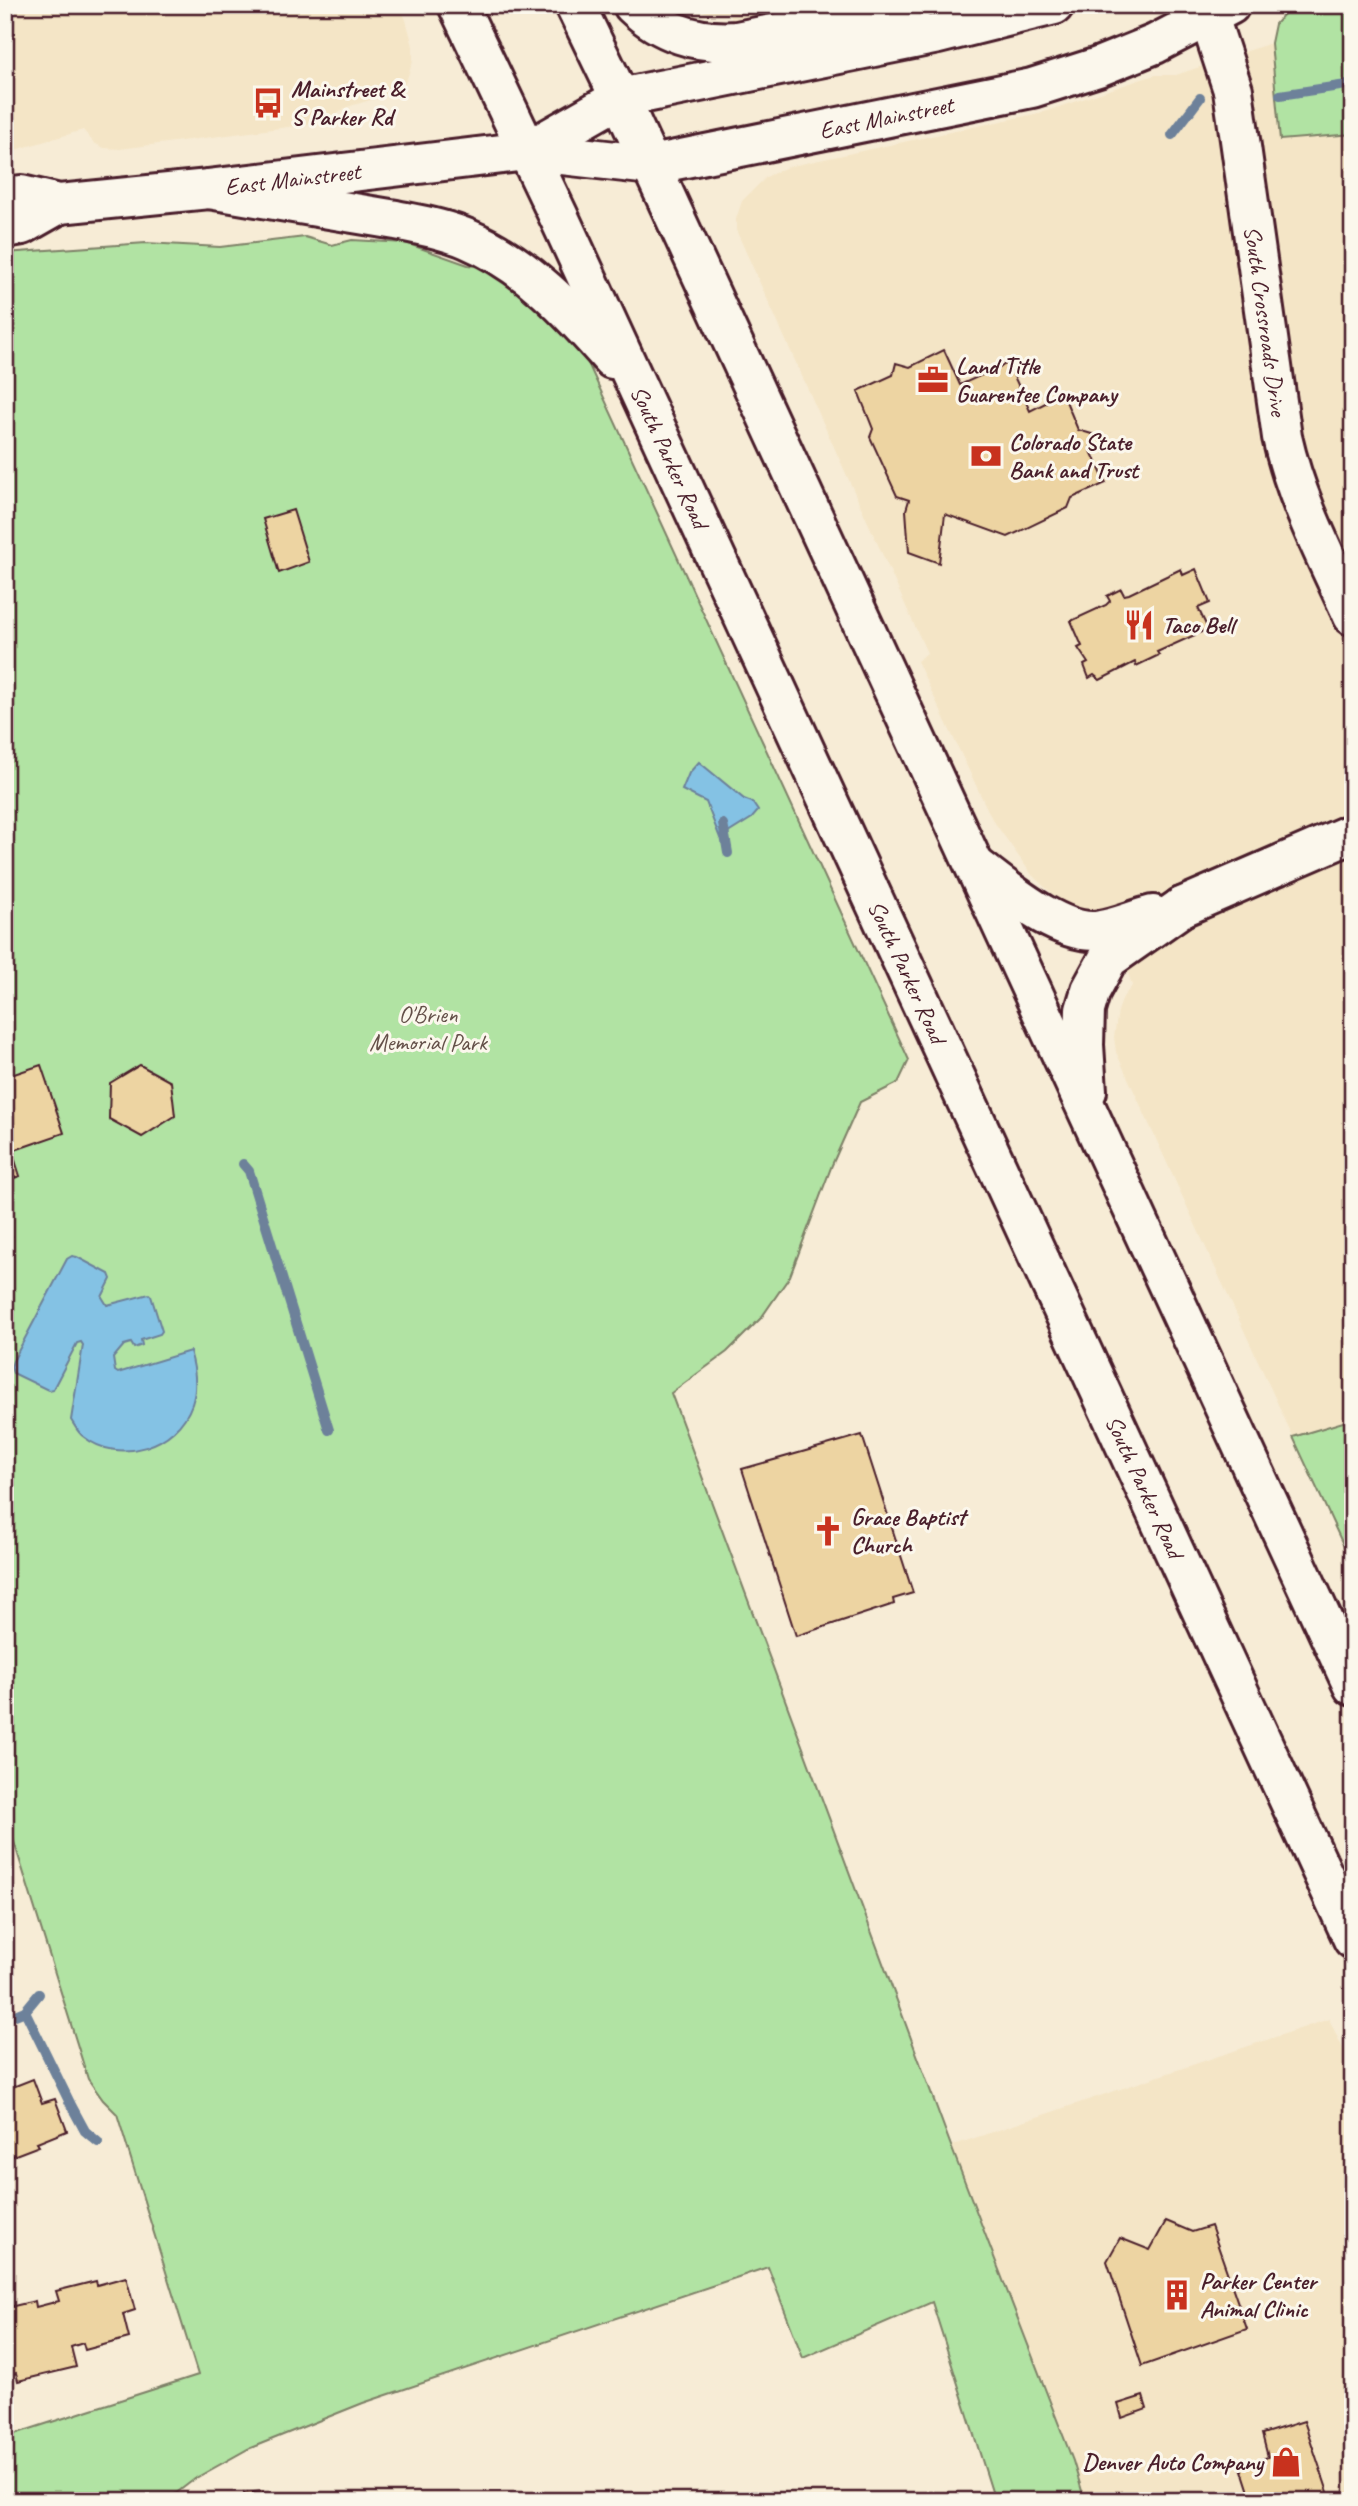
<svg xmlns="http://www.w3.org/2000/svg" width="1358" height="2506" font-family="Caveat,sans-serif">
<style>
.built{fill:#f4e5c6}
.green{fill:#b1e3a3;stroke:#7e8167;stroke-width:2}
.water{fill:#84c2e4;stroke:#6d819a;stroke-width:2}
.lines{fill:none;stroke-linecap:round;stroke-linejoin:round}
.stream{stroke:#6d819a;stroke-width:10}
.building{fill:#edd4a2;stroke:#4a1f2b;stroke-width:2}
.minor-casing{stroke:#4a1f2b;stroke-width:44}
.major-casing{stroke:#4a1f2b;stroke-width:44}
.highway-casing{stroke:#4a1f2b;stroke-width:44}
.minor{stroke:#fbf7ec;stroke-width:38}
.major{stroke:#fbf7ec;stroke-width:38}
.highway{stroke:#fbf7ec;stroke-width:38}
.labels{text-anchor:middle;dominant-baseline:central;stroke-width:6;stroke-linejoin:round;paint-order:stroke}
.poi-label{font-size:24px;font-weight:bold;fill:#4a1f2b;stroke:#fbf7ec;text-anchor:start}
.street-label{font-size:24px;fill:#4a1f2b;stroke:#fbf7ec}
.park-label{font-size:24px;fill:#645049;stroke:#fbf7ec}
</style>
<rect width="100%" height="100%" fill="#f7ecd6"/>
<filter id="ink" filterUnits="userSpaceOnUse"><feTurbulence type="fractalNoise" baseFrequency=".0143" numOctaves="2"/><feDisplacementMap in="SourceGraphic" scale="14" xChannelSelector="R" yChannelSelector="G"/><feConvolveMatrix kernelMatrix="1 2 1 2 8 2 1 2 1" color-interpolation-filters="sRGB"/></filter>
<g filter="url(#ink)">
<g class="built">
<polygon points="5,5 399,5 406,20 413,46 413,60 406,82 384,96 347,107 326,122 120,149 104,148 94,143 83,130 5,153"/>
<polygon points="685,5 864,5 733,30 730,13 709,13"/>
<polygon points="1271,43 1280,140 1353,134 1353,1419 1293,1437 1116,1052 1114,1037 1118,1011 1123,997 1132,986 1110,911 1084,912 1066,905 1050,892 1032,875 992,819 917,661 927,653 736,230 736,219 742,201 766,177 787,167 1044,112 1139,80 1155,75 1176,75"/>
<polygon points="1329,2019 1353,2070 1353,2501 1085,2501 1073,2461 951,2146"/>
</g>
<g class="green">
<polygon points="1292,5 1353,5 1353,134 1280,140 1271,43 1275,24"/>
<polygon points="305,237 332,245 352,240 406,243 468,265 495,269 523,288 582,350 909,1060 898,1083 860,1102 832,1165 790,1276 761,1318 727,1352 671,1393 951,2146 1073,2461 1085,2501 995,2501 932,2302 803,2358 768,2267 363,2403 248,2449 196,2478 166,2501 5,2501 5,2437 198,2375 117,2114 103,2100 88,2079 5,1813 5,253 146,243 220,247"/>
<polygon points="1353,1419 1353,1566 1293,1437"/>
</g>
<g class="water">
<polygon points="699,762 744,799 752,802 758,811 752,818 720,838 706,802 682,790 689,773"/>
<path d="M72,1256L77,1257L109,1274L111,1279L102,1297L107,1305L149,1294L151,1296L162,1331L160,1334L141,1340L142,1345L134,1348L131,1343L124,1345L113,1358L115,1371L118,1373L190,1351C195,1368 198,1387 192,1404C177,1447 119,1465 84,1437C78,1433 75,1426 71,1420L83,1345L81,1342L77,1343L53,1389L48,1390L13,1373L11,1367L13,1361L67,1259Z"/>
</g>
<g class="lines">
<g class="stream">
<polyline points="1280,95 1353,84"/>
<polyline points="1172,135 1200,98"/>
<polyline points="723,824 728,853"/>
<polyline points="243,1164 249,1171 329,1430"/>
<polyline points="25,2011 72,2107 85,2131 98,2142"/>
<polyline points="5,2019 25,2011 39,1994"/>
</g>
</g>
<g class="building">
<polygon points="944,350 960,385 1008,363 1030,411 1063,394 1078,430 1095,435 1090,449 1106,483 1072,498 1068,508 1008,537 945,514 939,563 909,552 906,510 909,500 897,496 870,437 873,429 858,391 893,375 896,363 910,367"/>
<polygon points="293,510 309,562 279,573 263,519"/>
<polygon points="1181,569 1183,575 1196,569 1210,603 1198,608 1208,629 1157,652 1159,655 1136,666 1135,662 1100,680 1094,675 1089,678 1084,665 1088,663 1078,648 1082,646 1071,621 1106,605 1110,601 1107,596 1121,589 1124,595 1129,594"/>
<polygon points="41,1065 64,1133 12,1151 20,1176 5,1181 5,1077"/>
<polygon points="140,1065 171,1082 175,1116 142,1137 109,1119 110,1083"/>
<polygon points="5,1216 12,1236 5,1238"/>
<polygon points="862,1435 913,1593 893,1599 894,1604 796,1636 742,1469"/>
<polygon points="33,2079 42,2103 55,2099 67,2131 37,2143 39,2146 5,2159 5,2090"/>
<polygon points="1166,2221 1192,2232 1211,2226 1247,2329 1142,2366 1107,2261 1120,2238 1150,2250"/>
<polygon points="126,2277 135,2310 123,2314 129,2338 85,2350 83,2343 71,2347 76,2367 18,2381 16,2373 5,2376 5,2308 35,2301 36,2307 59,2301 56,2291 96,2281 97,2285"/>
<polygon points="1143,2396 1147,2409 1122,2418 1118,2404"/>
<polygon points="1304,2421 1331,2501 1252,2501 1241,2467 1268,2457 1262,2434"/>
<polygon points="263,2491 264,2501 245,2501 244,2493"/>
</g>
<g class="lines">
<g class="minor-casing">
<g id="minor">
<path id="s1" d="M1209,17L1233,90L1282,437C1296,500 1326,557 1353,616"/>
<polyline points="1182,907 1353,833"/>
</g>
</g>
<g class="major-casing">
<g id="major">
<polyline points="527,151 620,98 938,34 1054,5"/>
<path id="s2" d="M5,197L21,195L59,204L209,189L527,151L651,165L1032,88L1098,67L1155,44L1230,5"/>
<polyline points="5,228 22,225 59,204"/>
</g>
</g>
<g class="highway-casing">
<g id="highway">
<path id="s3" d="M458,5L558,215L1353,1939"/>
<polyline points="575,5 620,98 1353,1686"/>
<path d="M633,5C661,32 697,44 737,41L883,12L926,36"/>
<path d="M209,189L396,220C420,225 445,229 468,239C527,264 571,312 612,359"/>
<path d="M978,868C1007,890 1063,938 1101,930C1119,927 1136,919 1153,915"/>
<polyline points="1087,1091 1084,1045 1085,1010 1091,990 1108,959 1182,907"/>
</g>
</g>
<use href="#minor" class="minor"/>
<use href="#major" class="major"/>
<use href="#highway" class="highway"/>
</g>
</g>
<defs>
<g id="bus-bare" transform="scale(2.415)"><path d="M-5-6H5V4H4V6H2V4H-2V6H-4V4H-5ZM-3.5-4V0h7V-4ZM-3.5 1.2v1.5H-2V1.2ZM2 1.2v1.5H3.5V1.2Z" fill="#c8321e" stroke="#fbf7ec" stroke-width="2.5" paint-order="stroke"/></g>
<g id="office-bare" transform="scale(2.415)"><path d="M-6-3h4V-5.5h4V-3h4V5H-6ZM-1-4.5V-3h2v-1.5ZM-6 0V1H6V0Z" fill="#c8321e" stroke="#fbf7ec" stroke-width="2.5" paint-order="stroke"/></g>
<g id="bank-bare" transform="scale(2.415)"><path d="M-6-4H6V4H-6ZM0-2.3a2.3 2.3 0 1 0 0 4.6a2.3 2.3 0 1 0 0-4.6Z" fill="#c8321e" stroke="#fbf7ec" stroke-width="2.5" paint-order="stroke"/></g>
<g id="restaurant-bare" transform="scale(2.415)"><path d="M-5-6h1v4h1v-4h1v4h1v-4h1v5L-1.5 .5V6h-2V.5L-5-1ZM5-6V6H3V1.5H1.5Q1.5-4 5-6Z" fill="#c8321e" stroke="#fbf7ec" stroke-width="2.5" paint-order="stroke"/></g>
<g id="church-bare" transform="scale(2.415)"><path d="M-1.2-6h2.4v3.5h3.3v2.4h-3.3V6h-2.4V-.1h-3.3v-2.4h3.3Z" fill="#c8321e" stroke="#fbf7ec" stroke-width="2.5" paint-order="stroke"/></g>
<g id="building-bare" transform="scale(2.415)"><path d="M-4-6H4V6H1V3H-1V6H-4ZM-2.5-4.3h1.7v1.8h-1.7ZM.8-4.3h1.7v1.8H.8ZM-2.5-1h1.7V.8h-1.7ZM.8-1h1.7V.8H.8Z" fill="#c8321e" stroke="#fbf7ec" stroke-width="2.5" paint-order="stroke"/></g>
<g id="shop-bare" transform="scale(2.415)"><path d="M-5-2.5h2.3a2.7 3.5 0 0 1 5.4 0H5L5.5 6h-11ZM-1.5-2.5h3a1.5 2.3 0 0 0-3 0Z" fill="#c8321e" stroke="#fbf7ec" stroke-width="2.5" paint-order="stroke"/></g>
</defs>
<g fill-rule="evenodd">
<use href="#bus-bare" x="268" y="103"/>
<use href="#office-bare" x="933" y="380"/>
<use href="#bank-bare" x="986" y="456"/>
<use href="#restaurant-bare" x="1139" y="625"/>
<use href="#church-bare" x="828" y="1531"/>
<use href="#building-bare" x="1177" y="2295"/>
<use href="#shop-bare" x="1286" y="2462"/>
</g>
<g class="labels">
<g class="poi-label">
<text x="291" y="89">Mainstreet &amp;<tspan x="291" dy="28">S Parker Rd</tspan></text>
<text x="956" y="366">Land Title<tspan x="956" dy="28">Guarentee Company</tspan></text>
<text x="1009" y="442">Colorado State<tspan x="1009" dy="28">Bank and Trust</tspan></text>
<text x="1162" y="625">Taco Bell</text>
<text x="851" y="1517">Grace Baptist<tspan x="851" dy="28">Church</tspan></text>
<text x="1200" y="2281">Parker Center<tspan x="1200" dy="28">Animal Clinic</tspan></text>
<text x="1263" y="2462" text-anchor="end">Denver Auto Company</text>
</g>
<g class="street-label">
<text stroke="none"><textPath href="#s2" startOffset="891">East Mainstreet</textPath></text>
<text stroke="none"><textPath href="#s2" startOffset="290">East Mainstreet</textPath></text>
<text stroke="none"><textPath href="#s1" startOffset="310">South Crossroads Drive</textPath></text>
<text stroke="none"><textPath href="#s3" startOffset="499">South Parker Road</textPath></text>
<text stroke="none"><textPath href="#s3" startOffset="1066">South Parker Road</textPath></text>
<text stroke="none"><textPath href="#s3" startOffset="1633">South Parker Road</textPath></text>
</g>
<g class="park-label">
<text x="428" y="1014">O'Brien<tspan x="428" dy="28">Memorial Park</tspan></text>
</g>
</g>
<rect width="1358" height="2506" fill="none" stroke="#fbf7ec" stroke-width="28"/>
<rect x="14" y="14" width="1330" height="2478" fill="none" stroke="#4a1f2b" stroke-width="2.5" filter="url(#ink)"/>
</svg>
